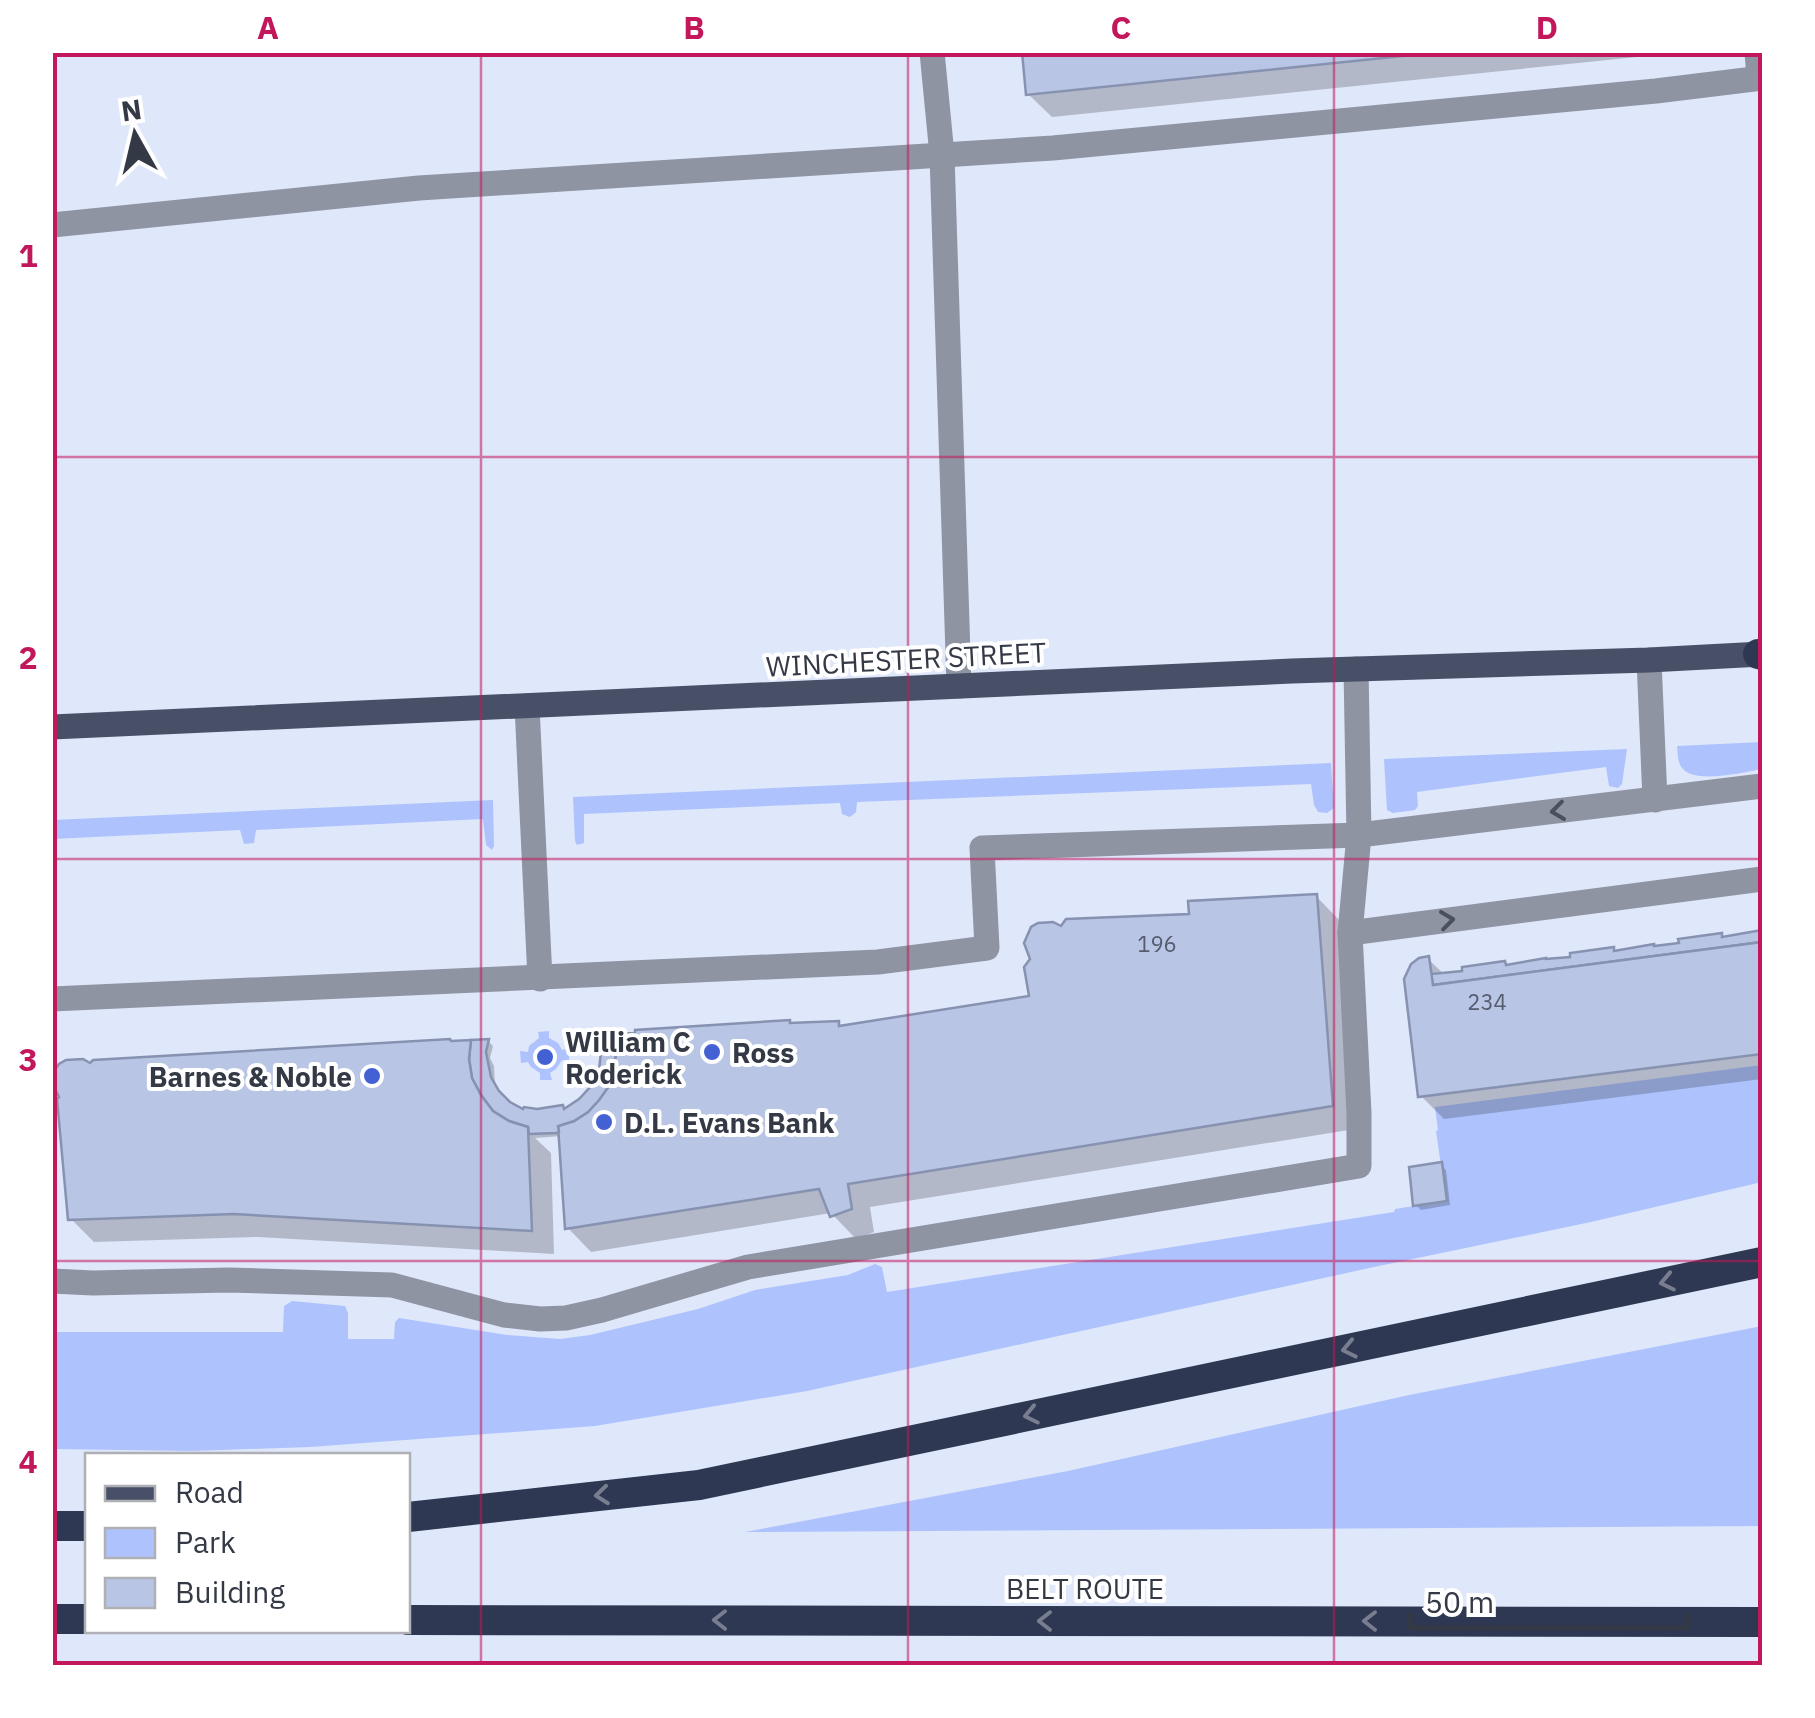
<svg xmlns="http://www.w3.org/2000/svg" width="1815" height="1718" font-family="'IBM Plex Sans',sans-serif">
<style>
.green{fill:#aec3fd}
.shadow{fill:#0003}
.building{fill:#b9c5e5;stroke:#8792b1;stroke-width:2.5}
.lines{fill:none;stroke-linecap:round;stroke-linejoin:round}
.minor{stroke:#8e94a2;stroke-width:25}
.major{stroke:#475067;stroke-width:25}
.highway{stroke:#2f3852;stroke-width:30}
.oneway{stroke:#4a505d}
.oneway2{stroke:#787e8f}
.grid{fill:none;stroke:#c2185b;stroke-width:2.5;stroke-opacity:0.55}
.poi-dot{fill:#4461d4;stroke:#fff;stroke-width:4}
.labels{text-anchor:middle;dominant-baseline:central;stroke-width:8;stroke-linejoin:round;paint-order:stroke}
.number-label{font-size:22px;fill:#555c6e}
.street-label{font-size:28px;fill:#343946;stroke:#fff}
.poi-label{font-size:28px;font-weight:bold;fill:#343946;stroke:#fff;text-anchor:start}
.neatline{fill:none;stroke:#c2185b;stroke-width:4}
.grid-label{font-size:32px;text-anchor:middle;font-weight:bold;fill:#c2185b}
</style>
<rect width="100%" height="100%" fill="#dfe7fb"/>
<g class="green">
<path d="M1762,742V769C1745,772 1696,784 1683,769C1677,763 1678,754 1677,746Z"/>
<polygon points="1627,749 1622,784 1618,788 1609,786 1606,767 1417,792 1418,806 1415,810 1393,813 1387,810 1384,759"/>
<polygon points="1331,763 1334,808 1327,813 1318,812 1314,805 1311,784 1265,786 857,802 856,812 850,817 842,814 840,803 584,814 584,843 577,845 575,841 573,797"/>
<polygon points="493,800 494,846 492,850 486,845 483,819 256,830 254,843 244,844 240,830 53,839 53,820"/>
<polygon points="549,1031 549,1038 558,1043 562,1050 569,1048 569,1061 562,1060 556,1069 550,1073 552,1080 540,1080 540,1073 531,1067 528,1062 521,1063 520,1051 528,1052 529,1046 539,1038 538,1032"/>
<polygon points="1762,1065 1762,1182 1591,1222 1374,1267 807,1391 595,1426 310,1447 191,1451 53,1449 52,1332 283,1332 284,1306 292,1301 345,1306 348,1313 348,1339 394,1339 395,1322 399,1318 507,1335 560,1339 590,1335 698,1309 755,1290 848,1275 875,1264 882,1267 887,1292 1394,1212 1395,1209 1446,1201 1436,1131 1438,1130 1435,1107"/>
<polygon points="1762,1326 1762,1526 745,1532 1068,1471 1409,1395"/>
</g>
<g class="shadow">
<polygon points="1024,52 1686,52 1052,117 1028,94"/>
<polygon points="1316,896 1339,920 1355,1129 870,1207 874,1232 856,1239 831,1213 591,1252 568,1228 562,1136 535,1138 551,1153 554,1254 258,1237 94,1242 70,1218 90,1067 488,1041 493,1046 490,1058 494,1066 495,1085 503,1099 525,1113 565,1111 792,1026 838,1023 842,1028 1032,998 1061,928 1191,917"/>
<polygon points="1761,932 1762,1079 1444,1119 1421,1096 1428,959 1445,975 1547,962 1613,950 1616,953 1721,936 1725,939"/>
<polygon points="1441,1165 1446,1170 1450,1205 1421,1210 1416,1205"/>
</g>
<g class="building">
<polygon points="1022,52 1441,52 1026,95"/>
<polygon points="1317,894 1333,1106 848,1184 852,1209 830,1217 819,1189 565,1229 558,1126 574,1121 588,1112 599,1100 609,1086 614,1069 616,1052 613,1034 635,1033 635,1030 790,1020 790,1023 839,1021 839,1026 1029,996 1024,967 1030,959 1024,943 1031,927 1038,923 1053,922 1061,926 1066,919 1189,914 1188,901"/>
<polygon points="1762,930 1762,942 1433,985 1431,974 1462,971 1462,967 1505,961 1506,965 1546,958 1546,959 1570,957 1570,953 1614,947 1614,951 1654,944 1654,946 1679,943 1678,939 1722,933 1722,937"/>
<polygon points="1762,942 1762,1054 1418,1097 1404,979 1411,964 1419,958 1429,956 1433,985"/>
<polygon points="613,1034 616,1052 614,1069 609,1086 599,1100 588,1112 574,1121 558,1126 559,1132 556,1133 529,1134 528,1127 509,1121 493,1111 481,1095 472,1078 469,1059 471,1040 489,1039 486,1052 491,1077 499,1091 510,1102 523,1109 524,1107 537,1109 563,1105 564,1109 579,1099 592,1085 599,1070 601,1052 598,1035"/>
<polygon points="450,1039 451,1041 471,1040 469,1059 472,1078 481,1095 493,1111 509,1121 528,1127 532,1231 234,1214 68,1220 57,1099 59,1097 52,1083 54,1071 59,1064 66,1060 83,1059 90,1063 93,1060"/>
<polygon points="1442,1162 1447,1201 1413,1206 1409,1167"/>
</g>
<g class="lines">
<g class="minor">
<polyline points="932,52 942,155 959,686"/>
<polyline points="1757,52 1759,78"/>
<polyline points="52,225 419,188 1053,148 1656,91 1762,78"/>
<polyline points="1649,660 1655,800"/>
<polyline points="527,706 540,979"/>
<polyline points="1350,933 1762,879"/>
<polyline points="52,999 878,962 987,948 982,848 1359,835 1762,786"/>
<polyline points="52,1281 93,1283 228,1280 392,1285 504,1315 540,1319 566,1318 602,1310 748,1267 1359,1166 1359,1113 1350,933 1359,835 1356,669"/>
</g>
<polyline class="major" points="52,727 1292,671 1649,660 1762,654"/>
<g class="highway">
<polyline points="1758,654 1762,655"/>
<polyline points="408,1517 699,1485 1762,1262"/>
<polyline points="52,1526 88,1526"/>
<polyline points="52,1619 88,1619"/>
<polyline points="408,1620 1762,1622"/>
</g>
</g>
<defs><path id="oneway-chevron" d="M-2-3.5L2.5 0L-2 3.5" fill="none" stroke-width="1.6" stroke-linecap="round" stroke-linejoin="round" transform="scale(2.5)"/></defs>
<g class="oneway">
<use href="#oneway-chevron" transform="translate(1558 811) rotate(173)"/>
<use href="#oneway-chevron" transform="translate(1447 920) rotate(-7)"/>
</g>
<g class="oneway2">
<use href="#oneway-chevron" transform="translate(1667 1282) rotate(168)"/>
<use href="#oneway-chevron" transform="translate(1349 1349) rotate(168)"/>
<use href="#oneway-chevron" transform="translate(1031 1415) rotate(168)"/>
<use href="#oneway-chevron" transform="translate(602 1495) rotate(174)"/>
<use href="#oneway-chevron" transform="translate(720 1620) rotate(-180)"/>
<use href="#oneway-chevron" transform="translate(1045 1621) rotate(-180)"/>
<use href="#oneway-chevron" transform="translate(1370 1621) rotate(-180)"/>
</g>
<path class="grid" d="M481,52V1666M908,52V1666M1334,52V1666M52,457H1762M52,859H1762M52,1261H1762"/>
<g class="poi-dot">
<circle cx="712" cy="1052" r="10"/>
<circle cx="545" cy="1057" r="10"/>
<circle cx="372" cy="1076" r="10"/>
<circle cx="604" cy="1122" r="10"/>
</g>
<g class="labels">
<g class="number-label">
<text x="1157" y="943">196</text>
<text x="1487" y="1001">234</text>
</g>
<g class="street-label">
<text transform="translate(906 659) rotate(-3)">WINCHESTER STREET</text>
<text x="1085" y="1588">BELT ROUTE</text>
</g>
<g class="poi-label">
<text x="565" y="1041">William C<tspan x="565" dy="32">Roderick</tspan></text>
<text x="732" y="1052">Ross</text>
<text x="352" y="1076" text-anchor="end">Barnes &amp; Noble</text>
<text x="624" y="1122">D.L. Evans Bank</text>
</g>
</g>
<rect width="1815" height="1718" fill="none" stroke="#ffffff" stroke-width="110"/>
<rect x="85" y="1453" width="325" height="180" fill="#ffffff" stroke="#aeb0b5" stroke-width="2.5"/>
<rect x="105" y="1486" width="50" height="15" fill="#475067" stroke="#aeb0b5" stroke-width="2.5"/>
<text x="175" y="1503" font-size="30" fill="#343946">Road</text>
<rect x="105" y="1528" width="50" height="30" fill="#aec3fd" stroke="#aeb0b5" stroke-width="2.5"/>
<text x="175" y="1553" font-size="30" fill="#343946">Park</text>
<rect x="105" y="1578" width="50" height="30" fill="#b9c5e5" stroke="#aeb0b5" stroke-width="2.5"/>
<text x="175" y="1603" font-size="30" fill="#343946">Building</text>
<g transform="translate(135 135) rotate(352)" stroke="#ffffff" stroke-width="8" paint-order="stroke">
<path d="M0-8L18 38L0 25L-18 38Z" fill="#343946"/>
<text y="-15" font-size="28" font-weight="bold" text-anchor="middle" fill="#343946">N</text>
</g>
<path d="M1410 1613v15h278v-15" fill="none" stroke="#343946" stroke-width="5"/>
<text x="1425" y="1613" font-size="30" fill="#343946" stroke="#ffffff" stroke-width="8" paint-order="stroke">50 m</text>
<rect x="55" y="55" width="1705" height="1608" class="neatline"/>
<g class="grid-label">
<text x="268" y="39">A</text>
<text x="694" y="39">B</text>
<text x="1121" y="39">C</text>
<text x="1547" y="39">D</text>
<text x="28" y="267">1</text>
<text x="28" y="669">2</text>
<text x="28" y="1071">3</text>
<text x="28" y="1473">4</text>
</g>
</svg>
